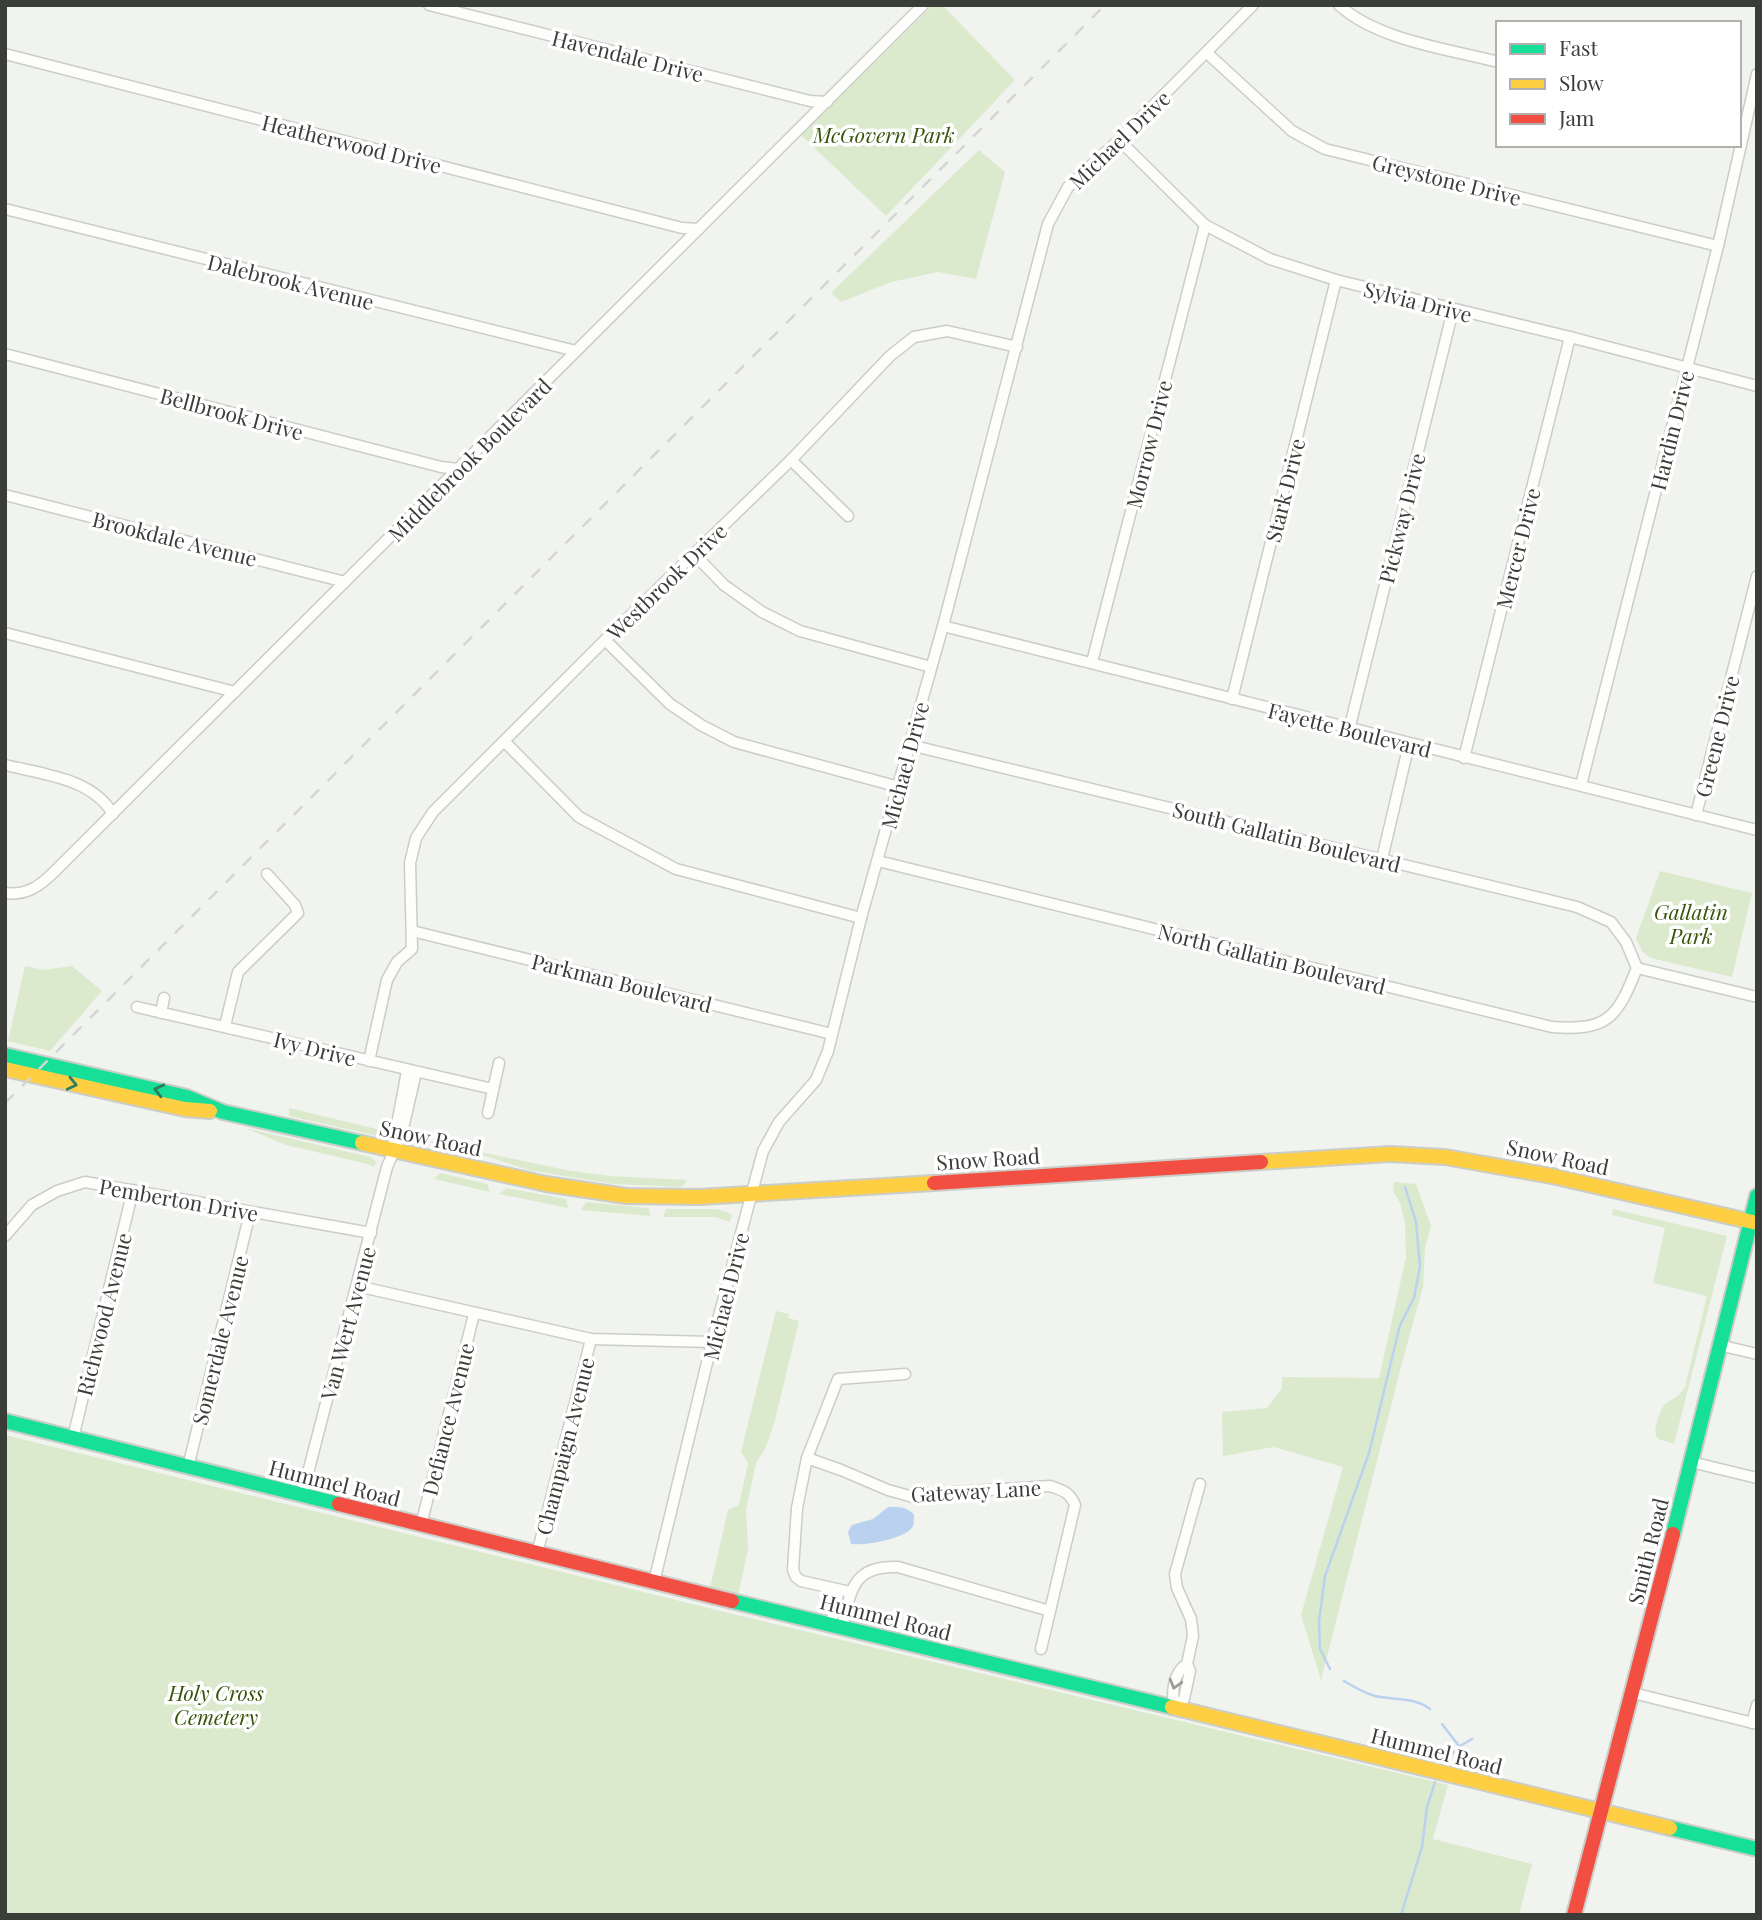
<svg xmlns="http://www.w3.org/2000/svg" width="1762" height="1920" font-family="'Playfair Display',serif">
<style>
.green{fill:#dbeacd}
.water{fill:#bad2ef}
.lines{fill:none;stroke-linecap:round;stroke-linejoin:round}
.stream{stroke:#bad2ef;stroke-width:2.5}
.street-casing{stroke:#cbcdc9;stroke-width:13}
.fast-casing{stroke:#cbcdc9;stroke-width:18}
.slow-casing{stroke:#cbcdc9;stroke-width:18}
.jam-casing{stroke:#cbcdc9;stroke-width:18}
.street{stroke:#fdfdfc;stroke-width:10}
.fast{stroke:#16e098;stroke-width:14}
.slow{stroke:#ffcf43;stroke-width:14}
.jam{stroke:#f24e42;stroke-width:14}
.rail{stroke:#d5d6d4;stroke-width:2.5;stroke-dasharray:12 12;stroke-linecap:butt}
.oneway{stroke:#2c7e5e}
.oneway2{stroke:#9c9d9a}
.labels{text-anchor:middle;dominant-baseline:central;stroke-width:7;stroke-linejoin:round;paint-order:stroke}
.street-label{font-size:21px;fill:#3a3d38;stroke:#fff}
.park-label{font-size:21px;font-style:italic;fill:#37540b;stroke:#fff}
</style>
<rect width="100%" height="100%" fill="#f0f3ee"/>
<g class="green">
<polygon points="933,5 942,5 1015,80 886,216 801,135"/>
<polygon points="979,150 1005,172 976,279 938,272 891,282 841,302 831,293"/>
<polygon points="1660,871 1752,893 1732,977 1651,958 1642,951 1636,938"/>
<polygon points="25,966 44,970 72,966 102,991 50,1051 8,1041"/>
<polygon points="289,1108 381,1130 382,1137 289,1116"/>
<polygon points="245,1128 370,1157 377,1162 373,1167 368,1164 286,1145"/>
<polygon points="413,1138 571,1171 611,1176 687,1180 682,1187 613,1184 528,1170 489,1157"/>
<polygon points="440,1173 487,1184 490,1192 434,1179"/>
<polygon points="1394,1182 1416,1184 1431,1226 1425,1248 1423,1287 1403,1359 1321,1680 1301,1615 1343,1467 1274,1447 1223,1456 1222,1412 1267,1408 1282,1388 1282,1377 1379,1378 1406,1257 1405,1223 1400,1203 1393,1191"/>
<polygon points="507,1188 566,1199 568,1208 499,1194"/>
<polygon points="586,1202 648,1208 651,1216 581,1210"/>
<polygon points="666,1209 717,1209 732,1214 730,1222 716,1217 663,1217"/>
<path d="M1613,1209L1727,1236L1674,1444L1658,1439C1654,1432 1655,1430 1657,1422C1664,1394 1675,1405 1685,1387L1707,1296L1653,1283L1665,1228L1612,1215Z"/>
<polygon points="776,1311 789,1314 788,1318 799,1321 774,1424 765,1449 756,1463 746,1510 748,1550 738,1595 710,1588 728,1510 739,1505 748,1463 741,1452"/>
<polygon points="5,1435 741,1616 1448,1785 1433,1839 1532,1864 1519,1915 5,1915"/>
</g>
<path class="water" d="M888,1507C898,1507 907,1506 914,1515C914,1517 914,1524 913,1526C907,1539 864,1546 851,1544L848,1532L852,1525L873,1519Z"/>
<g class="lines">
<g class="stream">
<polyline points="1330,1669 1320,1649 1319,1621 1325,1576 1369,1453 1400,1325 1414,1298 1420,1266 1416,1222 1405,1187"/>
<path d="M1344,1681C1354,1687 1364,1693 1375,1696C1394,1700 1414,1697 1430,1709"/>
<polyline points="1442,1724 1459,1746 1446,1760"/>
<polyline points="1460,1746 1472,1739"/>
<polyline points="1401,1915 1422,1847 1427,1807 1435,1782"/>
</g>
<g class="street-casing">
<g id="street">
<polyline points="429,5 810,101 827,102"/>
<path d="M1339,5C1377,40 1448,49 1498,62"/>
<polyline points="1207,53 1292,131 1325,149 1718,246"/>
<polyline points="5,54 682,228 699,229"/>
<polyline points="1119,140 1205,225 1270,259 1336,280 1570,337 1757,386"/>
<polyline points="5,209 576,351"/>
<polyline points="5,354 441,467 458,469"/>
<polyline points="791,460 848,516"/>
<polyline points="5,495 345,582"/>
<polyline points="694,554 724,585 762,612 800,631 931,667"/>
<polyline points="943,626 1757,830"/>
<polyline points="5,633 235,692"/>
<polyline points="605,640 670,704 701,725 734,742 899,787"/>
<polyline points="1092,662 1205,225"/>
<polyline points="1232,699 1336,280"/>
<polyline points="1350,726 1453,310"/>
<polyline points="505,742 579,817 676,869 861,918"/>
<polyline points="910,745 1577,907 1611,922 1626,942 1637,968"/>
<polyline points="1464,758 1570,337"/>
<path d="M5,765C42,774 92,778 113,814"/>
<polyline points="1581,785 1718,246 1757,74"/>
<polyline points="1696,815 1757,576"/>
<polyline points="1382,859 1409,744"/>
<path d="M878,861L1552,1027C1608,1031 1617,1018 1637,968"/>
<path d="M5,893C26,896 40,886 54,872L923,5"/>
<polyline points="412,931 832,1034"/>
<polyline points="1637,968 1757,997"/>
<polyline points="137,1007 493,1089"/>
<polyline points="161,1013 164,998"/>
<polyline points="225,1026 238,972 298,913 295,905 267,874"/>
<polyline points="369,1061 387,980 397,962 412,949 410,863 416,838 433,812 605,640 791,460 890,356 914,337 947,331 1017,347"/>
<polyline points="488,1113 499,1063"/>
<polyline points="393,1146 407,1071"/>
<polyline points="5,1236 32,1205 57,1191 85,1182 371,1233"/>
<polyline points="357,1286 591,1339 712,1342"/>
<polyline points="1719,1345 1757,1354"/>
<polyline points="73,1438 133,1190"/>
<path d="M807,1458L841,1470L888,1490L913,1497L929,1494L1050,1486C1062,1490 1070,1492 1075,1505L1050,1611L898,1567C853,1565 851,1590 842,1627"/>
<polyline points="1691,1462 1757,1478"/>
<polyline points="188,1467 250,1213"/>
<polyline points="302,1496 387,1167 402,1133 416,1072"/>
<polyline points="421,1525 474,1314"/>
<polyline points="537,1554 591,1339"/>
<polyline points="654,1582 712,1342 763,1151 779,1122 816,1080 828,1051 861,918 943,626 1048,224 1068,187 1119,140 1253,5"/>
<polyline points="850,1592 801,1581 796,1577 793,1570 797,1508 807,1458 838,1379 905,1374"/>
<polyline points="831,1624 839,1590"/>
<polyline points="1041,1649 1050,1611"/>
<polyline points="1633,1693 1757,1724"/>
<polyline points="1175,1708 1184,1699 1190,1671 1187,1664 1193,1636 1191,1619 1177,1588 1175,1574 1200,1484"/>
<path d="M1175,1708C1171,1693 1173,1673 1187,1664"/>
<polyline points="1752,1723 1757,1705"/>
</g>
</g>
<g class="fast-casing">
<g id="fast">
<polyline points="5,1055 187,1097 223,1112 362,1143"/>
<polyline points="5,1421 339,1504"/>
<polyline points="1673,1534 1757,1196"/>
<polyline points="732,1601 1172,1707"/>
<polyline points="1670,1828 1757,1849"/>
</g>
</g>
<g class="slow-casing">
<g id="slow">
<polyline points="5,1069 185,1109 210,1111"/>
<polyline points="362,1143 546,1184 626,1196 699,1197 934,1183"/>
<polyline points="1261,1162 1390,1154 1445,1157 1552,1176 1757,1223"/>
<polyline points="1172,1707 1670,1828"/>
</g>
</g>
<g class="jam-casing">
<g id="jam">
<polyline points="934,1183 1261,1162"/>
<polyline points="339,1504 732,1601"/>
<polyline points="1574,1915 1673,1534"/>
</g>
</g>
<use href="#street" class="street"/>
<use href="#fast" class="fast"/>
<use href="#slow" class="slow"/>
<use href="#jam" class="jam"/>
<polyline class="rail" points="5,1103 1105,5"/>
</g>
<defs><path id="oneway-chevron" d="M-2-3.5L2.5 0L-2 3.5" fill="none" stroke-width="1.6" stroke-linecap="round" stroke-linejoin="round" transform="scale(1.75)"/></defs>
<g class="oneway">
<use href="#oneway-chevron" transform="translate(72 1084) rotate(13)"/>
<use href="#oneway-chevron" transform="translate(159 1090) rotate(-166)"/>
</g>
<use class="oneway2" href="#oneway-chevron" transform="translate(1175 1684) rotate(106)"/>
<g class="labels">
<g class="street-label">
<text transform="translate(628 55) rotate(14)">Havendale Drive</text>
<text transform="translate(1119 139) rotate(-44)">Michael Drive</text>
<text transform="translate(352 143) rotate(14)">Heatherwood Drive</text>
<text transform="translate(1447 179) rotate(14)">Greystone Drive</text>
<text transform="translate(291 281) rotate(14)">Dalebrook Avenue</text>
<text transform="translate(1418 301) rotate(14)">Sylvia Drive</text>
<text transform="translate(232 413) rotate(15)">Bellbrook Drive</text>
<text transform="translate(1671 430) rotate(-76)">Hardin Drive</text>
<text transform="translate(1148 444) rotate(-76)">Morrow Drive</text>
<text transform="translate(469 459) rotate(-45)">Middlebrook Boulevard</text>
<text transform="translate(1284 490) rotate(-76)">Stark Drive</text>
<text transform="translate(1401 518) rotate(-76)">Pickway Drive</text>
<text transform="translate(175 538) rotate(14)">Brookdale Avenue</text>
<text transform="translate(1517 548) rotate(-76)">Mercer Drive</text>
<text transform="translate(666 581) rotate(-44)">Westbrook Drive</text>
<text transform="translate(1350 729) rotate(14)">Fayette Boulevard</text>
<text transform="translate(1716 736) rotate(-76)">Greene Drive</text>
<text transform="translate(904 765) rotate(-75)">Michael Drive</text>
<text transform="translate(1287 836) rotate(14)">South Gallatin Boulevard</text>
<text transform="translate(1272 958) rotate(14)">North Gallatin Boulevard</text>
<text transform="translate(622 982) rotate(14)">Parkman Boulevard</text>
<text transform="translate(315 1048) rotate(14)">Ivy Drive</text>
<text transform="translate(431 1137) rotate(12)">Snow Road</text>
<text transform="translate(1558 1156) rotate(12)">Snow Road</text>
<text transform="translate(988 1158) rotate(-4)">Snow Road</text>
<text transform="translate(179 1199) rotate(10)">Pemberton Drive</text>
<text transform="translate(725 1296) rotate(-76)">Michael Drive</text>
<text transform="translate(103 1314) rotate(-76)">Richwood Avenue</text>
<text transform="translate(347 1323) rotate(-75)">Van Wert Avenue</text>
<text transform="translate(219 1340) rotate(-76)">Somerdale Avenue</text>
<text transform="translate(447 1419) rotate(-76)">Defiance Avenue</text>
<text transform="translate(564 1446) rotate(-76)">Champaign Avenue</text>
<text transform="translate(335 1482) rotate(14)">Hummel Road</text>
<text transform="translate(976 1490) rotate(-3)">Gateway Lane</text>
<text transform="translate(1647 1551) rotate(-76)">Smith Road</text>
<text transform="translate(886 1616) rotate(14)">Hummel Road</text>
<text transform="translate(1437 1750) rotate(14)">Hummel Road</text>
</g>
<g class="park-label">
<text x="884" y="134">McGovern Park</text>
<text x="1691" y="911">Gallatin<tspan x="1691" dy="24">Park</tspan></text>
<text x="216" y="1692">Holy Cross<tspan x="216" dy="24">Cemetery</tspan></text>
</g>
</g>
<rect width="1762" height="1920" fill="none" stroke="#3a3d38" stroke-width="14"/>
<rect x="1496" y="21" width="245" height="126" fill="#ffffff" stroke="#b0b1af" stroke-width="2"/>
<rect x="1510" y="44" width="35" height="10" fill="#16e098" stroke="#b0b1af" stroke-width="2"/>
<text x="1559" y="56" font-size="21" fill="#3a3d38">Fast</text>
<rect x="1510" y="79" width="35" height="10" fill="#ffcf43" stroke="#b0b1af" stroke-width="2"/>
<text x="1559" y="91" font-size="21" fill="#3a3d38">Slow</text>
<rect x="1510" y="114" width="35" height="10" fill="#f24e42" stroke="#b0b1af" stroke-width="2"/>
<text x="1559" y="126" font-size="21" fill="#3a3d38">Jam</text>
</svg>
